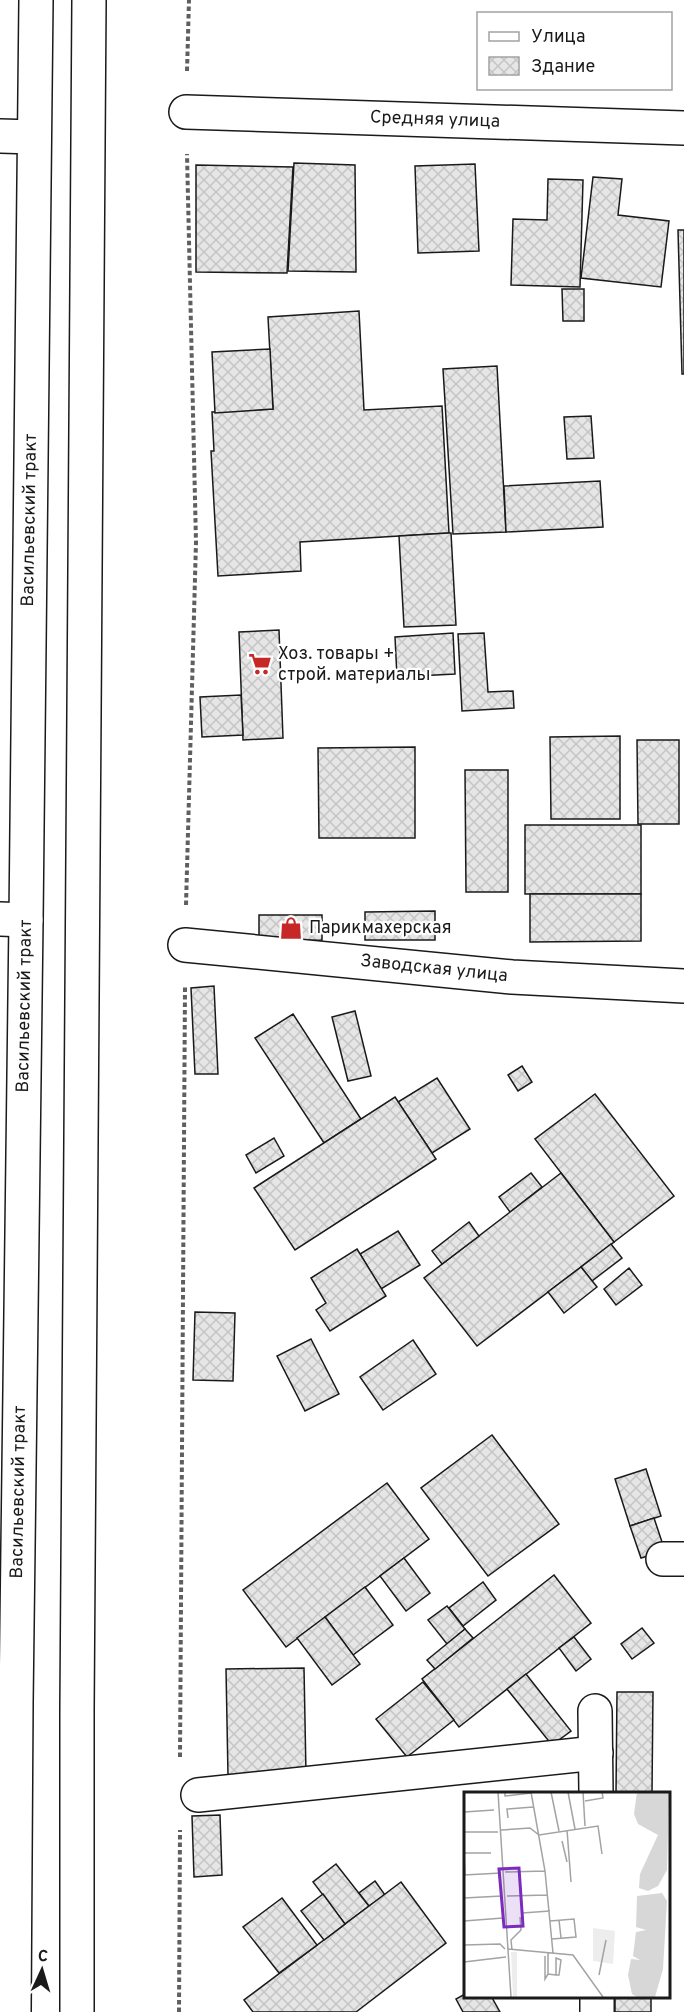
<svg xmlns="http://www.w3.org/2000/svg" width="684" height="2012" font-family="Overpass,sans-serif">
<style>
.building{fill:url(#building-cross-hatch);stroke:#1a1a1a;stroke-width:1.5}
.lines{fill:none;stroke-linecap:round;stroke-linejoin:round}
.minor-casing{stroke:#1a1a1a;stroke-width:36}
.major-casing{stroke:#1a1a1a;stroke-width:36}
.path{stroke:#5f5f5f;stroke-width:4;stroke-dasharray:4.5 3;stroke-linecap:butt}
.minor{stroke:#fff;stroke-width:33}
.major{stroke:#fff;stroke-width:33}
.labels{text-anchor:middle;dominant-baseline:central;stroke-width:4.5;stroke-linejoin:round;paint-order:stroke}
.street-label{font-size:18px;fill:#1a1a1a;stroke:#fff}
.poi-label{font-size:18px;fill:#1a1a1a;stroke:#fff;text-anchor:start}
.inset-road{fill:none;stroke:#a3a3a3;stroke-width:1.5}
.view{fill:#7b2cbf;fill-opacity:0.15;stroke:#7b2cbf;stroke-width:3}
.inset-edge{fill:none;stroke:#1a1a1a;stroke-width:3}
</style>
<defs>
<pattern id="building-cross-hatch" width="8" height="8" patternUnits="userSpaceOnUse" patternTransform="scale(1.5)"><rect width="8" height="8" fill="#e6e6e6"/><path d="M0 0l8 8M0 8l8-8" fill="none" stroke="#c5c5c5"/></pattern>
</defs>
<rect width="100%" height="100%" fill="#fff"/>
<g class="building">
<polygon points="294,163 355,165 356,272 288,271"/>
<polygon points="475,164 479,251 418,253 415,166"/>
<polygon points="196,165 293,167 287,273 196,272"/>
<polygon points="593,177 622,179 618,215 669,221 661,287 581,278"/>
<polygon points="548,179 583,180 580,287 511,285 513,219 547,220"/>
<polygon points="678,230 684,230 684,374 682,374"/>
<polygon points="562,289 584,289 584,321 563,321"/>
<polygon points="359,311 364,410 442,406 449,533 300,542 301,571 218,576 211,451 214,451 212,412 273,409 268,317"/>
<polygon points="270,349 273,409 215,413 212,352"/>
<polygon points="497,366 506,532 453,534 443,369"/>
<polygon points="591,416 594,458 567,459 564,417"/>
<polygon points="600,481 603,527 506,532 504,486"/>
<polygon points="449,533 451,533 456,625 404,627 399,536"/>
<polygon points="279,630 283,738 243,740 239,632"/>
<polygon points="453,633 455,674 397,677 395,637"/>
<polygon points="484,633 488,692 513,691 514,708 462,711 458,634"/>
<polygon points="241,695 243,735 202,737 200,697"/>
<polygon points="620,736 620,819 551,819 550,737"/>
<polygon points="637,740 679,740 679,824 638,824"/>
<polygon points="415,747 415,838 319,838 318,748"/>
<polygon points="465,770 508,770 508,892 466,892"/>
<rect x="525" y="825" width="116" height="69"/>
<polygon points="530,894 641,894 641,941 530,942"/>
<polygon points="435,911 435,940 365,940 365,912"/>
<polygon points="259,915 322,915 322,940 259,941"/>
<polygon points="214,986 218,1074 195,1074 191,988"/>
<polygon points="355,1011 371,1076 348,1081 332,1017"/>
<polygon points="293,1014 361,1119 324,1143 255,1038"/>
<polygon points="522,1066 532,1082 518,1091 508,1075"/>
<polygon points="437,1078 470,1129 432,1153 398,1102"/>
<polygon points="595,1094 674,1196 614,1242 535,1139"/>
<polygon points="395,1097 436,1159 295,1250 254,1188"/>
<polygon points="274,1138 284,1156 256,1173 246,1155"/>
<polygon points="531,1173 542,1187 510,1212 499,1197"/>
<polygon points="561,1173 614,1242 477,1346 424,1278"/>
<polygon points="469,1222 479,1236 442,1264 432,1251"/>
<polygon points="398,1231 420,1265 381,1289 360,1254"/>
<polygon points="611,1244 622,1258 592,1281 581,1267"/>
<polygon points="357,1249 386,1296 330,1331 316,1310 326,1303 311,1278"/>
<polygon points="581,1267 597,1287 564,1313 548,1292"/>
<polygon points="629,1268 642,1285 616,1305 604,1289"/>
<polygon points="195,1312 235,1313 233,1381 193,1380"/>
<polygon points="311,1339 339,1394 305,1411 277,1356"/>
<polygon points="413,1340 436,1374 383,1410 360,1377"/>
<polygon points="492,1435 559,1524 488,1576 421,1488"/>
<polygon points="646,1469 661,1516 630,1526 615,1479"/>
<polygon points="387,1483 429,1539 286,1647 243,1590"/>
<polygon points="654,1518 665,1551 641,1558 630,1526"/>
<polygon points="404,1558 430,1593 406,1611 380,1576"/>
<polygon points="554,1575 591,1623 459,1727 422,1679"/>
<polygon points="483,1582 496,1600 463,1626 449,1608"/>
<polygon points="365,1587 393,1625 353,1655 325,1617"/>
<polygon points="447,1606 465,1629 447,1644 428,1620"/>
<polygon points="325,1617 360,1664 332,1685 297,1638"/>
<polygon points="642,1628 654,1643 632,1659 621,1644"/>
<polygon points="465,1629 473,1638 435,1669 427,1660"/>
<polygon points="574,1637 591,1659 576,1671 559,1648"/>
<polygon points="304,1668 306,1774 228,1775 226,1669"/>
<polygon points="526,1674 571,1731 552,1745 507,1689"/>
<polygon points="423,1682 454,1720 407,1757 376,1719"/>
<polygon points="617,1692 653,1692 652,1793 616,1793"/>
<polygon points="220,1815 222,1875 194,1877 192,1816"/>
<polygon points="336,1864 369,1906 345,1924 313,1882"/>
<polygon points="375,1881 385,1895 369,1906 359,1893"/>
<polygon points="401,1882 446,1943 356,2012 253,2012 244,2000"/>
<polygon points="323,1894 345,1924 324,1940 301,1911"/>
<polygon points="282,1898 317,1945 279,1973 243,1927"/>
<polygon points="465,1994 491,1996 500,2012 463,2012 456,1999"/>
<rect x="615" y="1996" width="36" height="16"/>
</g>
<g class="lines">
<g class="minor-casing">
<g id="minor">
<polyline points="186,112 684,128"/>
<polyline points="0,136 34,137"/>
<polyline points="0,919 26,920"/>
<polyline points="185,945 512,977 684,986"/>
<polyline points="663,1559 684,1559"/>
<polyline points="595,1711 596,1793"/>
<polyline points="198,1795 596,1753"/>
<polyline points="597,1996 597,2012"/>
</g>
</g>
<g class="major-casing">
<g id="major">
<polyline points="14,2012 16,1704 26,920 36,0"/>
<polyline points="77,2012 77,1710 89,0"/>
</g>
</g>
<g class="path">
<polyline points="187,71 189,0"/>
<polyline points="186,905 196,542 187,154"/>
<polyline points="180,1757 185,987"/>
<polyline points="179,2012 180,1830"/>
</g>
<use href="#minor" class="minor"/>
<use href="#major" class="major"/>
</g>
<defs>
<g id="supermarket-bare" transform="scale(1.8)"><path d="M-6-5.5h2.5l.6 2H6L4.5 2H-2.5L-4.4-4H-6ZM-1.5 3.2a1.3 1.3 0 1 0 .1 0ZM3 3.2a1.3 1.3 0 1 0 .1 0Z" fill="#c62828" stroke="#fff" stroke-width="2.5" paint-order="stroke"/></g>
<g id="shop-bare" transform="scale(1.8)"><path d="M-5-2.5h2.3a2.7 3.5 0 0 1 5.4 0H5L5.5 6h-11ZM-1.5-2.5h3a1.5 2.3 0 0 0-3 0Z" fill="#c62828" stroke="#fff" stroke-width="2.5" paint-order="stroke"/></g>
</defs>
<g fill-rule="evenodd">
<use href="#supermarket-bare" x="260" y="664"/>
<use href="#shop-bare" x="291" y="928"/>
</g>
<g class="labels">
<g class="street-label">
<text transform="translate(435 120) rotate(2)">Средняя улица</text>
<text transform="translate(30 520) rotate(-89)">Васильевский тракт</text>
<text transform="translate(434 969) rotate(6)">Заводская улица</text>
<text transform="translate(25 1006) rotate(-89)">Васильевский тракт</text>
<text transform="translate(19 1492) rotate(-89)">Васильевский тракт</text>
</g>
<g class="poi-label">
<text x="278" y="654">Хоз. товары +<tspan x="278" dy="21">строй. материалы</tspan></text>
<text x="309" y="928">Парикмахерская</text>
</g>
</g>
<g transform="translate(464 1792)">
<rect width="206" height="206" fill="#fff"/>
<path d="M47,160H53V205H49Z" fill="#ededed"/>
<path d="M129,136L151,139L149,172L129,169Z" fill="#ededed"/>
<path d="M173,0H205L203,78L194,94L184,99L175,96L176,82L194,43L174,32L170,22ZM198,101L203,109L199,177L191,205H173L168,202L164,183L167,167L176,168L169,164L172,140L182,138L172,135L173,104Z" fill="#d7d7d7"/>
<path class="inset-road" d="M34,0L47,205M41,0V4L67,1M67,0L81,79L89,161M87,0L95,39M104,0L111,37M119,0L121,34M121,9L139,6L138,0M0,20L30,18M44,26L43,17L69,15M37,38L66,36L75,43L134,34L138,62M103,38L107,90M0,40H34M98,49L103,70M0,61H27M0,61L1,83M41,80L81,79M0,83L37,81M43,104L84,103M0,106L38,104M58,121L86,119M95,128L97,146M0,129L39,126M86,129L110,127L112,145L88,147M0,153L36,152L41,157M43,157L109,163L139,205M48,158L47,148L57,138L56,125M84,160V182L92,183M81,164V187L84,182M92,166L97,168L95,183H92ZM0,170L42,165M135,183L142,148"/>
<path class="view" d="M55,76L59,134L40,135L35,77Z"/>
<rect width="206" height="206" class="inset-edge"/>
</g>
<rect x="477" y="12" width="195" height="78" fill="#ffffff" stroke="#a3a3a3" stroke-width="1.5"/>
<rect x="489" y="32" width="30" height="9" fill="#ffffff" stroke="#a3a3a3" stroke-width="1.5"/>
<text x="531" y="42" font-size="18" fill="#1a1a1a">Улица</text>
<rect x="489" y="57" width="30" height="18" fill="url(#building-cross-hatch)" stroke="#a3a3a3" stroke-width="1.5"/>
<text x="531" y="72" font-size="18" fill="#1a1a1a">Здание</text>
<g transform="translate(42 1970) rotate(4)" stroke="#ffffff" stroke-width="4.5" paint-order="stroke">
<path d="M0-4.5L10 22L0 15L-10 22Z" fill="#1a1a1a"/>
<text y="-9" font-size="16" font-weight="bold" text-anchor="middle" fill="#1a1a1a">С</text>
</g>
</svg>
